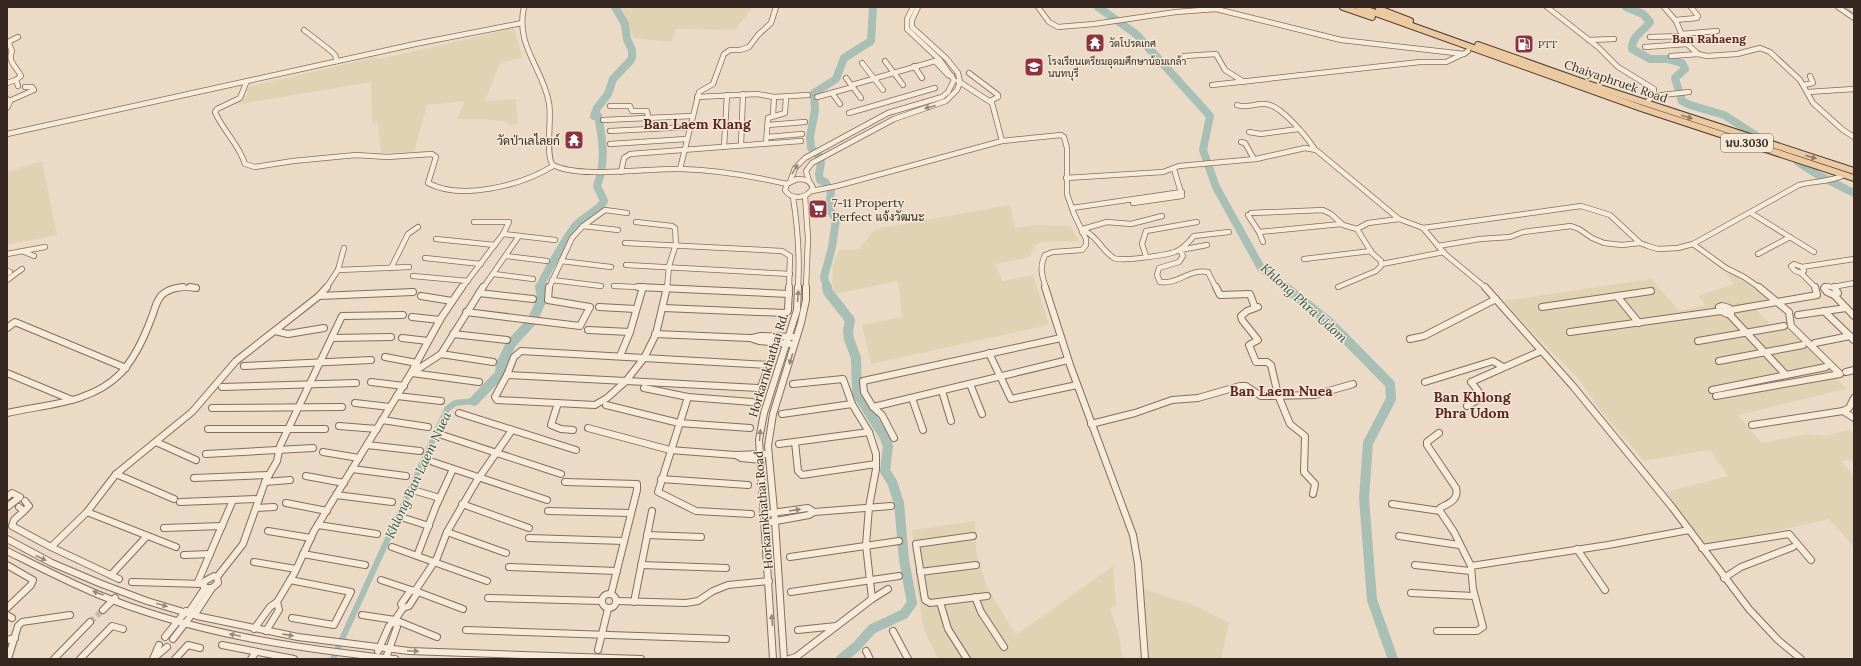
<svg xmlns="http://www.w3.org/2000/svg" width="1861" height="666" font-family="Lora,Sarabun,serif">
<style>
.farmland{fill:#e0d3b4}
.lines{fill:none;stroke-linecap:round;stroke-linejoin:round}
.canal-far1{stroke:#a7bfb5;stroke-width:4.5}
.canal{stroke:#a7bfb5;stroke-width:6}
.river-far1{stroke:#a7bfb5;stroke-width:8}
.river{stroke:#a7bfb5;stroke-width:10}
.minor-tunnel{stroke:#c7b7a5;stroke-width:6;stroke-dasharray:6 3;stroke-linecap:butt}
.minor-far1-casing{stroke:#856d5d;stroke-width:6}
.minor-casing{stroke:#856d5d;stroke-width:8}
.major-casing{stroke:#533d31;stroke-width:8}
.minor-far1{stroke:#f6ead9;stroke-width:4.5}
.minor{stroke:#f6ead9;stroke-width:6}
.major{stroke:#ebcaa1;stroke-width:6}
.oneway{fill:#96897c}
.oneway2{fill:#907960}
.labels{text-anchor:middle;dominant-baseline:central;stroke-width:3;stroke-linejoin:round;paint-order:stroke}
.far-poi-label{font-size:10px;fill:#362820;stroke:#f3e7d5;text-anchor:start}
.shield{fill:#f3e7d5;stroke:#6f6156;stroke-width:1}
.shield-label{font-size:11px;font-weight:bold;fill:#362820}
.far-quarter-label{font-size:12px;font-weight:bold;fill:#602722;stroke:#f3e7d5}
.street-label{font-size:12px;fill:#362820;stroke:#f3e7d5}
.poi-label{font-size:12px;fill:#362820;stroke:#f3e7d5;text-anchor:end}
.water-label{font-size:13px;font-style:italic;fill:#30554e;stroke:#f3e7d5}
.quarter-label{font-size:14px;font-weight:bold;fill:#602722;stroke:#f3e7d5}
</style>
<rect width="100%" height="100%" fill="#ebdbc6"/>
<g class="farmland">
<polygon points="621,7 749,7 752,8 735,30 676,29 671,42 634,38"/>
<polygon points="514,28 523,58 500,63 485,101 516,99 518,124 511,126 506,121 479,119 457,119 465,101 427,105 414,152 381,153 378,124 372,122 371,82 233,105 246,96 248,87 375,57 380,59"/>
<polygon points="42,161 57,235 7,245 7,172"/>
<polygon points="1010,205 1015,228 1036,225 1070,226 1079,241 1042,242 1034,246 1030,257 996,264 1002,281 1033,275 1049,325 871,364 862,325 902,317 898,281 835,294 832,280 833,265 839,250 859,249 875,229"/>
<polygon points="1726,273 1738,276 1771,301 1754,307 1773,327 1782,325 1820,359 1846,389 1738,415 1762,443 1807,434 1825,436 1849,430 1854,433 1854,459 1841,461 1854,475 1854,547 1829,519 1705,547 1666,492 1728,476 1710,450 1644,461 1600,410 1577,377 1531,331 1504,301 1651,279 1680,311 1706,305 1698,296 1734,284"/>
<polygon points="975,521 976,551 987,587 1016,635 1113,566 1116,606 1110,608 1118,631 1123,659 938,659 924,630 916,581 912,530"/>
<polygon points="1144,589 1194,605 1229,623 1221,659 1147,659"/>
</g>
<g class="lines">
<polyline class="canal-far1" points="1842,7 1854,15"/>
<polyline class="canal" points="333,659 447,409 455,403 474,401"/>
<g class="river-far1">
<polyline points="1098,7 1136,34 1210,116 1203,150 1216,187 1261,268 1286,288"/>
<path d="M1626,7L1643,14L1650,22C1643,32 1632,35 1632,49L1650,59H1667L1682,63L1685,69L1675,78L1682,101L1690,105L1724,115L1760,138"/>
<polyline points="1798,162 1818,175 1854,193"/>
<path d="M540,288C543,277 568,235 576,225C582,218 602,208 604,201L597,186C606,162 603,141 598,116H594L597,108L608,94L613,79L631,60L632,57V50L627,39L625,24L615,7"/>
<polyline points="827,288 824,277 832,247 836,219 829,209 831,191 825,182 820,180 819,174 821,163 819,156 811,148 810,137 815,110 814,93 836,79 844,58 871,41 873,7"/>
</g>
<g class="river">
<polyline points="827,287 828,292 850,320 848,331 849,339 856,358 857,393 884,436 888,446 885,471 892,482 899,503 904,560 912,603 904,614 872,629 856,647 841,659"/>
<polyline points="1285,287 1330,323 1390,384 1391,399 1368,443 1364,498 1372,600 1393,659"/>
<polyline points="474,401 500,374 501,364 511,344 532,321 542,299 540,287"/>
</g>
<polyline class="minor-tunnel" points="90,622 103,610"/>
<g class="minor-far1-casing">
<g id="minor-far1">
<path d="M524,7C515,46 543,68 549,103C552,117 545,157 553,165C580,179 649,168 681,169C717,170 752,176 787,184"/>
<polyline points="1038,7 1049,22 1058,27 1094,24 1176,12 1216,9 1341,40 1464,54 1468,51"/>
<polyline points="1547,7 1598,47 1618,67 1654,89 1653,96 1646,103"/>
<polyline points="1664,7 1676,21 1685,42 1698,54 1707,56 1737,54 1760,48 1770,52 1800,80 1813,103 1843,130 1854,137"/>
<polyline points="1838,7 1854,18"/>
<polyline points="1675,20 1697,18 1698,16 1691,7"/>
<polyline points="304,30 331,51 335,55 337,61"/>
<polyline points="1682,34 1717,31"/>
<polyline points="1650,37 1683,36"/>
<polyline points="1589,40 1614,39"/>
<polyline points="1645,47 1687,44"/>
<polyline points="1184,56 1216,54 1225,70 1244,82"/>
<polyline points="1671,56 1698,54"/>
<polyline points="885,61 903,85"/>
<polyline points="862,63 883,90"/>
<polyline points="914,66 922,78"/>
<polyline points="969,73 998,95 998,97 990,101"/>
<polyline points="846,78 861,98"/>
<path d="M16,80L21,76C17,67 7,62 12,51L9,44L10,41L18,37"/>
<polyline points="958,81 992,103 1002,141"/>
<polyline points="7,83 16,80 18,86"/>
<path d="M246,83L240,98L217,109L215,112C223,131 239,144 245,164L255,167L293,161L356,155L387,157L432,154L436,157L428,183C462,201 522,185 553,166"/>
<polyline points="852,85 935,61 948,75 952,76"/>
<polyline points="1212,85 1420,62 1446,62 1463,54"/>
<polyline points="1804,85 1813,83 1810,76"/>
<polyline points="1808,92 1854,89"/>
<polyline points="832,93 840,104"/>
<polyline points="1653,96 1689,92"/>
<polyline points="697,97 757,94 774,97 808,95"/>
<polyline points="817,97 853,87"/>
<polyline points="7,99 10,102 7,108"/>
<polyline points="9,101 34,90 32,87 25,87"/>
<path d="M1237,105C1247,109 1255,103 1265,104C1280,104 1306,136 1314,148"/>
<polyline points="610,106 630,106 632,111 647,111 648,117"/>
<polyline points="849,113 935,88"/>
<polyline points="773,115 774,97"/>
<polyline points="603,120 692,116"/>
<polyline points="768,125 805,122"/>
<polyline points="610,131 689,127"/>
<polyline points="1249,132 1261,134 1298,129"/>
<polyline points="7,134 415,44 522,23"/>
<polyline points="768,137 802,134"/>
<polyline points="1241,142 1245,143 1254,159"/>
<polyline points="766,143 768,118 785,113 786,97"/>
<polyline points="610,144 686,139"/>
<polyline points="741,145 743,94"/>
<polyline points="724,147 727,95"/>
<polyline points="680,169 699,92 713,84 724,54 730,50 740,50 749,47 758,35 771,23 776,7"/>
<polyline points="621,172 624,158 630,154 801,141"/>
<path d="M1066,178L1163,172L1179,166L1256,159L1305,148L1316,150L1399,219L1423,228L1581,206L1610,215L1640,243L1648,246L1658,249L1678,248L1693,244L1799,185C1814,181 1831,182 1844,175"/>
<path d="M797,179C805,179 810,180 813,188C807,198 792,201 785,190L787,184Z"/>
<polyline points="809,181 806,171 812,163 894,119 946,101 957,90 960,82 958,73 947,59 912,27 912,20 918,7"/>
<polyline points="790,182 795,168 805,158 888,113 942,97 948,92 954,80 940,60 907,29 907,19 913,7"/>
<path d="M812,191L837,186L1002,141L1061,135L1064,137L1067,148V194L1074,214L1086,239V245L1082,250L1053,252L1045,255C1039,267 1042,276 1046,288"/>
<polyline points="805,196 808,238 806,288"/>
<path d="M793,197C798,229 800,256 798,288"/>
<polyline points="1133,203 1182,196 1174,169"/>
<polyline points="1072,208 1182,192"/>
<polyline points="1251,213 1323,210 1331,214 1343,225 1357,229"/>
<polyline points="1751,213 1814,252"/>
<polyline points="1248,215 1259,232"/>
<polyline points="636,222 672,226 675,228 676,244 669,266 667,288"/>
<polyline points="583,226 618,230"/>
<polyline points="1423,228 1445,254 1486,288"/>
<polyline points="1083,229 1107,222 1131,224 1162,216"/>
<path d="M1082,232L1085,231C1098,237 1102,251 1114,258C1121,262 1166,255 1175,252C1183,249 1189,242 1194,236L1229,232"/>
<polyline points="503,234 555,240"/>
<polyline points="436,239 495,245"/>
<polyline points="1263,242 1259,232 1341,224"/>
<polyline points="625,243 782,251 790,256 789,288"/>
<polyline points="1693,244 1726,268 1744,277 1760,288"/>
<path d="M1207,245L1180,250L1183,256L1179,262L1159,268L1157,275L1160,282C1178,285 1190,268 1208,272L1216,288"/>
<polyline points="1438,246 1480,239 1510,237 1523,232 1571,226 1579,229 1592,238 1604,243 1622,245 1640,243"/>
<polyline points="22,251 34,256"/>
<polyline points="7,254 45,247"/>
<polyline points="1758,254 1790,237"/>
<polyline points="506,256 547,261"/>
<polyline points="1146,256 1142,244 1146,231 1197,222"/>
<polyline points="425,258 481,264"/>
<polyline points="1304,259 1371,251"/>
<polyline points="561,261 611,267"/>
<polyline points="1382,264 1444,252"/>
<polygon points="1794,264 1802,267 1804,271 1801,273 1795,271 1791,266"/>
<polyline points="626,265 790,274"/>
<polyline points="1802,267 1854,259"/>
<polyline points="391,268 408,234 418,227"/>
<polyline points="338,270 409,267"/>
<polyline points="7,271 10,272 7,274"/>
<polyline points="1801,273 1816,288"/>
<polyline points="494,274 533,279"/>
<polyline points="413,276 468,281"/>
<polyline points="7,280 22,269"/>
<polyline points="552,280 601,286"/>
<polyline points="614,286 660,288"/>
<polyline points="1338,287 1376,271 1381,266 1381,261 1372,253 1357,229 1368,223 1399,219"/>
<polyline points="1833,287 1854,283"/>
<polyline points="176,288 196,288"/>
<polyline points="326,288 338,270 344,248"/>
<polyline points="462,288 503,234 509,222 474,222"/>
<polyline points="483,288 519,236"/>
<polyline points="549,288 572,238 583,226 605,210 627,213"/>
<polyline points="1824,288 1827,286 1835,288"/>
</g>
</g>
<g class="minor-casing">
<g id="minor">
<polyline points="190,287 196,288"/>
<polyline points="638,287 789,294"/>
<polyline points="1045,287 1070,365 1133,535 1138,564 1145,659"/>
<polyline points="1216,287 1220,295 1250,294 1254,305"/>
<polyline points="1485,287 1572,385 1672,507 1749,609 1778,640 1801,659"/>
<polyline points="1825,287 1824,288 1827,292 1834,295 1838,293 1834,287"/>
<polyline points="479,293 533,299"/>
<polyline points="1834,295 1854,316"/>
<polyline points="319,296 413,292"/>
<polyline points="421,296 452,301"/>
<polyline points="1617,296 1639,323"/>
<polygon points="1722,306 1729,308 1731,313 1727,314 1721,311 1719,307"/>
<polyline points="599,307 636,309"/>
<polyline points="1258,307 1247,311 1241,316 1242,320 1258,340 1249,345 1256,362 1267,362 1271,365 1278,395 1290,424 1305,436 1304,472 1315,484 1313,494"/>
<polyline points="1542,307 1651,291"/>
<polyline points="663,308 785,313 788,311 789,287"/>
<polyline points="1731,310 1817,295 1815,287"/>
<polyline points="1824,311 1854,340"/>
<polyline points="466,312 580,326 590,307 548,300 549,287"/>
<polyline points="1729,314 1786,375"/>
<polyline points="1798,315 1846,308"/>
<polyline points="412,317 440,320"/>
<polyline points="7,328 15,322 126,368"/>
<polyline points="588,330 630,332"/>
<polyline points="275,331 288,334 324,328"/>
<polyline points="1570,332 1721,311"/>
<polyline points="453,334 507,340"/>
<polyline points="655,334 750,338 759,341 790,344"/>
<polyline points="332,338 391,337"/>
<polyline points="402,338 428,341"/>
<polyline points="752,338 761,336 793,337"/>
<polyline points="1061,338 863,381 864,392 873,407 1068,360"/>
<polyline points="1410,339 1424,336 1496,299"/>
<polyline points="1698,341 1784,326"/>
<polyline points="1815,343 1850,336"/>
<polyline points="989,353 1011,399 1077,385"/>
<polyline points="441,354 493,362"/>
<polyline points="620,356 630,332 643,287"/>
<polyline points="385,357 417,363"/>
<polyline points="644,358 656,334 667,287"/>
<polyline points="1719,361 1803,345"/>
<polyline points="244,366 371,360"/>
<polyline points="1846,372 1854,370"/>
<polyline points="7,373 72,400"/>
<polyline points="412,373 441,354 483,287"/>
<polyline points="412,373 479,382"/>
<polyline points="507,375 626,381"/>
<polyline points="507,375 495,397 497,400 595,405 607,398 626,381"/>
<polyline points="507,375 514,357 521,351 644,358"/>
<polyline points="626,381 758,388 761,387 769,365 644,358"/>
<polyline points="626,381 644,358"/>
<polyline points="371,382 404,386"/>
<polyline points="1425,382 1493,361 1503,367"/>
<polyline points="970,384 982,414"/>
<polyline points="222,387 356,383"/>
<polyline points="644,388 688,397 752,402"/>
<polyline points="1712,390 1826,367"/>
<polyline points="942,391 951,421"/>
<polyline points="397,396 441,401"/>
<polyline points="1716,396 1840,374 1791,326 1789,312 1759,287"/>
<polyline points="688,397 658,492 696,511 751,514"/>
<polyline points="912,398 923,430"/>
<polyline points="355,403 390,407"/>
<polyline points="558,403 551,425 561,429 573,430"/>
<polyline points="606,405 679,423 750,428"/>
<polyline points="1467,406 1483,397 1471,382 1541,351"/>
<polyline points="873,407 882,415 894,438"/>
<polyline points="212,408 342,407"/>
<polyline points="1843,411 1854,418"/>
<path d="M7,413C46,404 90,404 120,374C135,358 144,338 151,319C154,312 155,305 159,299C163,291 174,288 183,287"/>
<polyline points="459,413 576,450"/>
<polyline points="782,414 852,404"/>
<polyline points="382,420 428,427"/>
<polyline points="1091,424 1135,413 1172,400 1198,398 1240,386 1246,386 1261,396 1269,396 1315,395 1353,384"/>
<polyline points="1752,425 1843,411 1849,408 1854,398"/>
<polyline points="339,426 377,429"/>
<polyline points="588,428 670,450 735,455 768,454"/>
<polyline points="208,429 325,429"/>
<polyline points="442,435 561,474"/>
<polyline points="156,442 196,460"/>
<polyline points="795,442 798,471 802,475 876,464"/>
<polyline points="779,444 869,432"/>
<polyline points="367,445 420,451"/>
<polyline points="323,452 359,458"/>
<polyline points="206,454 313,448"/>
<polyline points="736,455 741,458 762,460"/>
<polyline points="433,462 547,500"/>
<polyline points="352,469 406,476"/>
<polyline points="116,474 174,499"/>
<polyline points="306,476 344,483"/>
<polyline points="194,478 269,475"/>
<polyline points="661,479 748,485"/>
<polyline points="265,482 290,480"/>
<polyline points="565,482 637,484 637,490 611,594"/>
<polyline points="416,491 440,498"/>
<polyline points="336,495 392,502"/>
<polyline points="7,497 12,493 20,497 7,507"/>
<polyline points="180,502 259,499"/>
<polyline points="286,503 327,511"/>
<polyline points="462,504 529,528"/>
<polyline points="1392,504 1440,511"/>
<polyline points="19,507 24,511 29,506 25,501"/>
<polyline points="256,508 274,507"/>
<polyline points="24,511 14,520 12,526 51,547 87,512 116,474 192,412 236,361 319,296 327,287"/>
<polyline points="548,511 631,513"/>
<polyline points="87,512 176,547"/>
<polyline points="764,514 808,508 814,512"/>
<polyline points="404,518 429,526"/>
<polyline points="765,523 809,515 814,512 891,506"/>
<polyline points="318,525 377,534"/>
<polyline points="164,528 222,526"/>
<polyline points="268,531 311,538"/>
<polyline points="447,532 506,553"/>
<polyline points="647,535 701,537"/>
<polyline points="973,536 916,544 925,600 930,603 987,596"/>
<polyline points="1399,536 1459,545"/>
<polyline points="529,538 624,541"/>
<polyline points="7,539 52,563 99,583 147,601 197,616 298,637 409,651 641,659"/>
<polyline points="51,547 119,579"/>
<polyline points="392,547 487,581"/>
<polyline points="1702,548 1789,534 1811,560"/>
<polyline points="1577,549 1605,590"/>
<path d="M7,551C37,566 66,581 97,594C192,633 294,648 395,659"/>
<polyline points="303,554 365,565"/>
<polyline points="184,555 210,554"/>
<polyline points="417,556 436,506 453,469"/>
<polyline points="790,557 899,541"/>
<polyline points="254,562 296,569"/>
<polyline points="7,565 33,580 31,585 7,608"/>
<polyline points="641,565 726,568"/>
<polyline points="1415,565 1470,571"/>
<polyline points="1471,566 1608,545 1689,530"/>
<polyline points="509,567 617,571"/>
<polyline points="920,572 976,565"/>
<polyline points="111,575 147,536"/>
<polygon points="214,576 217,577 218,583 212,588 205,588 203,585 205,581"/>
<polyline points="217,577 243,544 265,482 277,461 280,446 342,316 403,315"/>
<polyline points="1724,578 1741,567 1793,547"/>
<polyline points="290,580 351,592 334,625 292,618"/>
<polyline points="381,580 411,590"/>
<polyline points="132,582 204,584"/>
<polyline points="197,584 233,500"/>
<polygon points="411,590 418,592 409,606 403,608 401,604"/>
<polyline points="415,591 437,558 447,532 476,482 512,430"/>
<polyline points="418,592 463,609"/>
<polyline points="791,592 899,576"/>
<polyline points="1411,593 1474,596"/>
<circle cx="609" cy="601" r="7"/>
<polyline points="975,597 981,612 1004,647"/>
<polyline points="488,598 601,601"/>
<polyline points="872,599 888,589"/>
<polyline points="617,601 686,603 698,601 713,591 728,585 769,581"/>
<polyline points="277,602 295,572 314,531 411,373 441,318 462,287"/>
<polyline points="634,602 652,511"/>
<polyline points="940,602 948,629 967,659"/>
<polyline points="103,610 115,598"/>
<polyline points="189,612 205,588"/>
<polyline points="195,614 212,588"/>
<polyline points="7,615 12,618"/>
<polyline points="362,615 395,620 437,637"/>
<polyline points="395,620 403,608"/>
<polyline points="254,629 270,607 277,602 279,610 266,631"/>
<polyline points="466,630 726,639"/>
<polyline points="798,630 836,626"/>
<polyline points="893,631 908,659"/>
<path d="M1437,631H1477L1483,627L1473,589L1471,566L1454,532L1440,511V508C1449,503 1459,500 1456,488L1427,445V442L1439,433"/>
<polyline points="165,637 186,611"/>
<polyline points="173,639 193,613"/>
<polyline points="7,640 15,638"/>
<polyline points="222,645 294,659"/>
<polyline points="598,650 608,609"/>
<polyline points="378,651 389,626 395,620 397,627 386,658"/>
<polyline points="866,651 870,659"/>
<polyline points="154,658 167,647"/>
<polyline points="8,659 18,626 22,622 70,615"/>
<polyline points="54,659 90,622"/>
<polyline points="80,659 112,626 123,629"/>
<polyline points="153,659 159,645"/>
<polyline points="175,659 188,645 200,648"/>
<polyline points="251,659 256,652"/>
<polyline points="773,659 759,440 764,413 797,310 798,287"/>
<polyline points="784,659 775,521 768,446 773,414 801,323 806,300 806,287"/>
<polyline points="789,659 796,657 872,599 866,545 869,507 876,469 876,454 869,432 852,404 843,379 793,384"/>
</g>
</g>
<g class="major-casing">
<g id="major">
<polyline points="1343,7 1372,17"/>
<polyline points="1359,7 1641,108 1854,178"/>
<polyline points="1379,9 1410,21"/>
<polyline points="1478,45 1585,83 1854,171"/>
</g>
</g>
<use href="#minor-far1" class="minor-far1"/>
<use href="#minor" class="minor"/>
<use href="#major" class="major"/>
</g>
<defs><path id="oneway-solid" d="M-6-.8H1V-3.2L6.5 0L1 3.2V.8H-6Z"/></defs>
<g class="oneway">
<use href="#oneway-solid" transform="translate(930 107) rotate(165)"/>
<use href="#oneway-solid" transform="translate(795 169) rotate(-58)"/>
<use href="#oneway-solid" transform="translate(798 296) rotate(-86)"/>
<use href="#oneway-solid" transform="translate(791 359) rotate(107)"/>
<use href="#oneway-solid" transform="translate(760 435) rotate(-84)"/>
<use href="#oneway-solid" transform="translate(795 510) rotate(-8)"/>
<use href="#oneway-solid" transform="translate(41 558) rotate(25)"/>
<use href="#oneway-solid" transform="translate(98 593) rotate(-160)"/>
<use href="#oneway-solid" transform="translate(162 605) rotate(16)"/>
<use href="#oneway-solid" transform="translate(772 620) rotate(-94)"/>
<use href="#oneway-solid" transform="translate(235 635) rotate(-168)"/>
<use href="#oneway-solid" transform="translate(288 635) rotate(9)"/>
<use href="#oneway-solid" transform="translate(413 651) rotate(2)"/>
</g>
<g class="oneway2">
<use href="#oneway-solid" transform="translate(1687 117) rotate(18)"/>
<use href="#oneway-solid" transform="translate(1811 157) rotate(18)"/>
</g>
<defs>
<g id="temple-square" transform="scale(1)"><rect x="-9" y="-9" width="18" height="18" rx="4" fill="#90323e" stroke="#f3e7d5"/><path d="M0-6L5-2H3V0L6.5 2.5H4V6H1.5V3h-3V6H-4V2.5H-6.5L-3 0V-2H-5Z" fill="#fff"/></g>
<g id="fuel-square" transform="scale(1)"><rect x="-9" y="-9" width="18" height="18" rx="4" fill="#90323e" stroke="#f3e7d5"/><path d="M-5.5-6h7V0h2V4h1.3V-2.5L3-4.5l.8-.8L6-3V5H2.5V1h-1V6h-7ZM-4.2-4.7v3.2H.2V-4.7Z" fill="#fff"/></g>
<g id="school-square" transform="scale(1)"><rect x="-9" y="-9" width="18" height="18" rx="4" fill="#90323e" stroke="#f3e7d5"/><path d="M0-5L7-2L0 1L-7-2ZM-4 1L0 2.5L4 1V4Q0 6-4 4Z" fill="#fff"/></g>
<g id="supermarket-square" transform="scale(1)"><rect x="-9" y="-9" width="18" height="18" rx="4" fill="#90323e" stroke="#f3e7d5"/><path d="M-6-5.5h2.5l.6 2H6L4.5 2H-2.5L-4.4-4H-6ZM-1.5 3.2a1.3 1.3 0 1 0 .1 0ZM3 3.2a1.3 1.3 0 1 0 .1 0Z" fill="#fff"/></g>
</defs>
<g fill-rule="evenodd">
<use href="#temple-square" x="1095" y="43"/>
<use href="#fuel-square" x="1524" y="44"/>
<use href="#school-square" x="1034" y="67"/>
<use href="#temple-square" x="574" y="140"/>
<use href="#supermarket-square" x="818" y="209"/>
</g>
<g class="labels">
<g class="far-poi-label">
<text x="1109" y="43">วัดโปรดเกศ</text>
<text x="1538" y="44">PTT</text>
<text x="1048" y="61">โรงเรียนเตรียมอุดมศึกษาน้อมเกล้า<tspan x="1048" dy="12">นนทบุรี</tspan></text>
</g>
<rect class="shield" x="1721" y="134" width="52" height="18" rx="3"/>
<g class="shield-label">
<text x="1747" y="143">นบ.3030</text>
</g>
<g class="far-quarter-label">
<text x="1709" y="38">Ban Rahaeng</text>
</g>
<g class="street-label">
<text transform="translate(1616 81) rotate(19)">Chaiyaphruek Road</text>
<text transform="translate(768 365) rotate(-73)">Horkarnkhathai Rd.</text>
<text transform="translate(763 510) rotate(-95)">Horkarnkhathai Road</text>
</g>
<g class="poi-label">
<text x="560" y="140">วัดป่าเลไลยก์</text>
<text x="832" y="202" text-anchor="start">7-11 Property<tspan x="832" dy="14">Perfect แจ้งวัฒนะ</tspan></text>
</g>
<g class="water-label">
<text transform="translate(1304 303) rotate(42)">Khlong Phra Udom</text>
<text transform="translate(418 475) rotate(-65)">Khlong Ban Laem Nuea</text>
</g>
<g class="quarter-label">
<text x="697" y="124">Ban Laem Klang</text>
<text x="1281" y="391">Ban Laem Nuea</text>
<text x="1472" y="397">Ban Khlong<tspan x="1472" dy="16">Phra Udom</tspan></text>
</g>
</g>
<rect width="1861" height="666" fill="none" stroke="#362820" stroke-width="16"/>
</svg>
